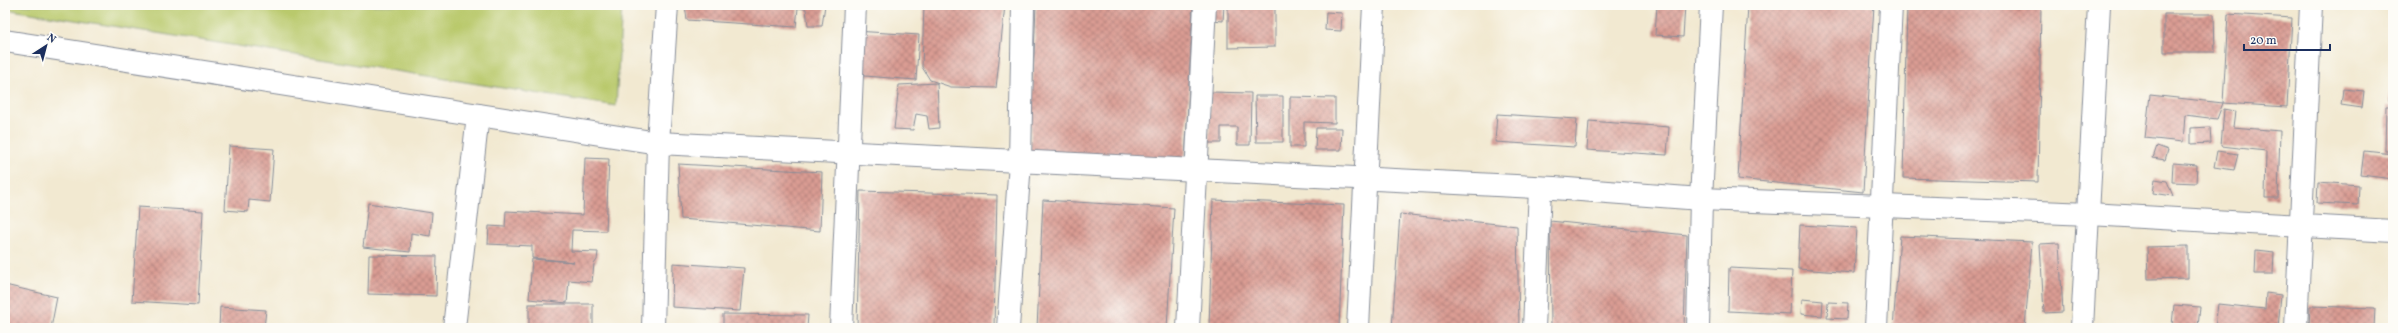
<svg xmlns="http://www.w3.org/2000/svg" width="2398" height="333" font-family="Vollkorn,serif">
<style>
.green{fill:#b9c96c;stroke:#6a7c65}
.building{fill:url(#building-cross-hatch)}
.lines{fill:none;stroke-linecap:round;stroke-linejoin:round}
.street-casing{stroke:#868c98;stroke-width:24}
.secondary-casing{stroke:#868c98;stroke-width:24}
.street{stroke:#fff;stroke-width:22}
.secondary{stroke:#fff;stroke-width:22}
</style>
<defs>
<pattern id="building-cross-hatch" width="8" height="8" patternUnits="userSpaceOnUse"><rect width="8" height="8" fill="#da9c93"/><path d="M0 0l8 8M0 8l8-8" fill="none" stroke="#b0807b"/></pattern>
</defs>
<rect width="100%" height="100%" fill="#fdfcf7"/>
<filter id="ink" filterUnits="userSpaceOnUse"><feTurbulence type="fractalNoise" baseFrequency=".025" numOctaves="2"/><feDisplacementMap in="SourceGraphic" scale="8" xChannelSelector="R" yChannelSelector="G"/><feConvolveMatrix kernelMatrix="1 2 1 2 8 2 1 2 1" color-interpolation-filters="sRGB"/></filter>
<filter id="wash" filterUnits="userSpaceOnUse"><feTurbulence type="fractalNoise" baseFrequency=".012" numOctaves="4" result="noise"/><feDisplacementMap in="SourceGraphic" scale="16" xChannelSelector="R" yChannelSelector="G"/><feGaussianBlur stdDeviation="0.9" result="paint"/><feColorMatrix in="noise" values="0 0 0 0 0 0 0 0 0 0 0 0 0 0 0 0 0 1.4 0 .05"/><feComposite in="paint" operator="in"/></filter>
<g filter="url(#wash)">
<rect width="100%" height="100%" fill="#f2e9d1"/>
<polygon class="green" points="5,5 622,5 616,106 5,9"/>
<g id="blocks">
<g class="building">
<polygon points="685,5 825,5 822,26 808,26 806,9 798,8 796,27 687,20"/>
<polygon points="924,5 1005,5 996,88 951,87 930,80 922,67"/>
<polygon points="1036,5 1193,5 1185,162 1030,153"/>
<polygon points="1213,5 1224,5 1223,21 1212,20"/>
<polygon points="1657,5 1685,5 1683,37 1655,35"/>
<polygon points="1748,5 1874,5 1863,192 1738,179"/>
<polygon points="1907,5 2041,5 2038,182 1903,178"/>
<polygon points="1228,6 1275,6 1275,47 1228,48"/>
<polygon points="1326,12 1342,13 1341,31 1325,30"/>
<polygon points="2164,14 2214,14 2215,52 2164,52"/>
<polygon points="2228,14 2292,18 2287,107 2223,103"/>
<polygon points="855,31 919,35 916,80 852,75"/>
<polygon points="2392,74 2393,74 2393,101 2389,101"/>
<polygon points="937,83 939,128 929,129 927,116 916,114 913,130 894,129 899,85"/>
<polygon points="2343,89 2364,91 2362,108 2341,105"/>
<polygon points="1210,92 1251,93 1250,145 1237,145 1237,127 1221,127 1221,143 1209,143"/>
<polygon points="2150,95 2223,103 2217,119 2185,115 2183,142 2145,138"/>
<polygon points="1255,96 1283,96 1283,142 1256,142"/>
<polygon points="1290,97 1335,98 1335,123 1304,122 1304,147 1290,147"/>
<polygon points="2386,106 2393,106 2393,151 2385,151"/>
<polygon points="2224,109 2235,111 2233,127 2280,131 2278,198 2265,198 2266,151 2221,146"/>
<polygon points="1497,114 1577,119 1575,147 1495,142"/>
<polygon points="1589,121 1669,127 1667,155 1587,150"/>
<polygon points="2210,127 2211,143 2191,144 2191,128"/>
<polygon points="1316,128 1342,128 1341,150 1315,150"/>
<polygon points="229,146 274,149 270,202 249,200 248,212 225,210"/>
<polygon points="2157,146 2168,150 2165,160 2153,158"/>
<polygon points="2217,151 2238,154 2234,170 2214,167"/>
<polygon points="2364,151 2393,154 2393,179 2361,175"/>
<polygon points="585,158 609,159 606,231 572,230 571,251 598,252 597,260 594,264 592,282 569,280 567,303 529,299 532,259 574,262 532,258 532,246 488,244 489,226 505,227 506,211 583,215"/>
<polygon points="2173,163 2197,165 2196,183 2172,182"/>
<polygon points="678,164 822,172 820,231 681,219"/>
<polygon points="2155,179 2167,181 2173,196 2153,193"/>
<polygon points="2318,182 2359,185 2358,205 2317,203"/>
<polygon points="860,191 997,195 994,328 857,328"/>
<polygon points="1043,200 1174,208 1167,328 1037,328"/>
<polygon points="1213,200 1344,205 1339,328 1209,328"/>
<polygon points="368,203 432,213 430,236 411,233 410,252 363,247"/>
<polygon points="138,207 203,211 198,305 132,301"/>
<polygon points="1400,214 1517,226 1519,328 1392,328"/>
<polygon points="1550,221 1687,235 1684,328 1551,328"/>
<polygon points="1800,225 1857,228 1854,273 1798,269"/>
<polygon points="1900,236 2032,242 2025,328 1893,328"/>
<polygon points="2059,243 2063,312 2044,313 2040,244"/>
<polygon points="2188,246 2188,278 2148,279 2147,247"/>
<polygon points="2256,250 2274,252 2273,274 2255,274"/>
<polygon points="369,255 437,256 436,296 368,294"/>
<polygon points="673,263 744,268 740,311 672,307"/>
<polygon points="1729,268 1792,271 1790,314 1728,311"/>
<polygon points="5,285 57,297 51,328 5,328"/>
<polygon points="2266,293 2281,295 2278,328 2215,328 2218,304 2265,309"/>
<polygon points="1802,299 1823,301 1822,316 1801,314"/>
<polygon points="1828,302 1848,303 1847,319 1827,318"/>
<rect x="529" y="304" width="64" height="24"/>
<polygon points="2174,305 2200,307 2198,327 2172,325"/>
<polygon points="2310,306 2375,308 2374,328 2309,328"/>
<polygon points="220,307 266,310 264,328 219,328"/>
<polygon points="723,314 808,315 807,328 723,328"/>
</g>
</g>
</g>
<g filter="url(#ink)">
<use href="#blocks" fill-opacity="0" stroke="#868c98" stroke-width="1"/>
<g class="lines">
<g class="street-casing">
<g id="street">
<polyline points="5,41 658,143 1554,188 1701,199 2089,214 2393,231"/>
<polyline points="454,328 478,115"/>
<polyline points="653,328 658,143 667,5"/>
<polyline points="841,328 855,5"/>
<polyline points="1008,328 1020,162 1023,5"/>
<polyline points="1188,328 1205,5"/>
<polyline points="1358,328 1374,5"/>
<polyline points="1534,328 1540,188"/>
<polyline points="1698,328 1701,199 1711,5"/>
<polyline points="1876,328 1891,5"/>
<polyline points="2296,328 2311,5"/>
</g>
</g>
<g class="secondary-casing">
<polyline id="secondary" points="2082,328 2099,5"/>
</g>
<use href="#street" class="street"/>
<use href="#secondary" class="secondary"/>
</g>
</g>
<rect width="2398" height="333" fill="none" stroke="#fdfcf7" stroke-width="20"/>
<g transform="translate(46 46) rotate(36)" stroke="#fdfcf7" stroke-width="3" paint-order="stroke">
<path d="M0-3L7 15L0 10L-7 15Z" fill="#1b2f5e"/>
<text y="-6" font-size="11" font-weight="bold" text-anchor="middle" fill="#1b2f5e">N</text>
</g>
<path d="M2244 44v6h86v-6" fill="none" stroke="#1b2f5e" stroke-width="2"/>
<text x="2250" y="44" font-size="12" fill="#1b2f5e" stroke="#fdfcf7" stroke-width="3" paint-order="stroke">20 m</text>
</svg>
